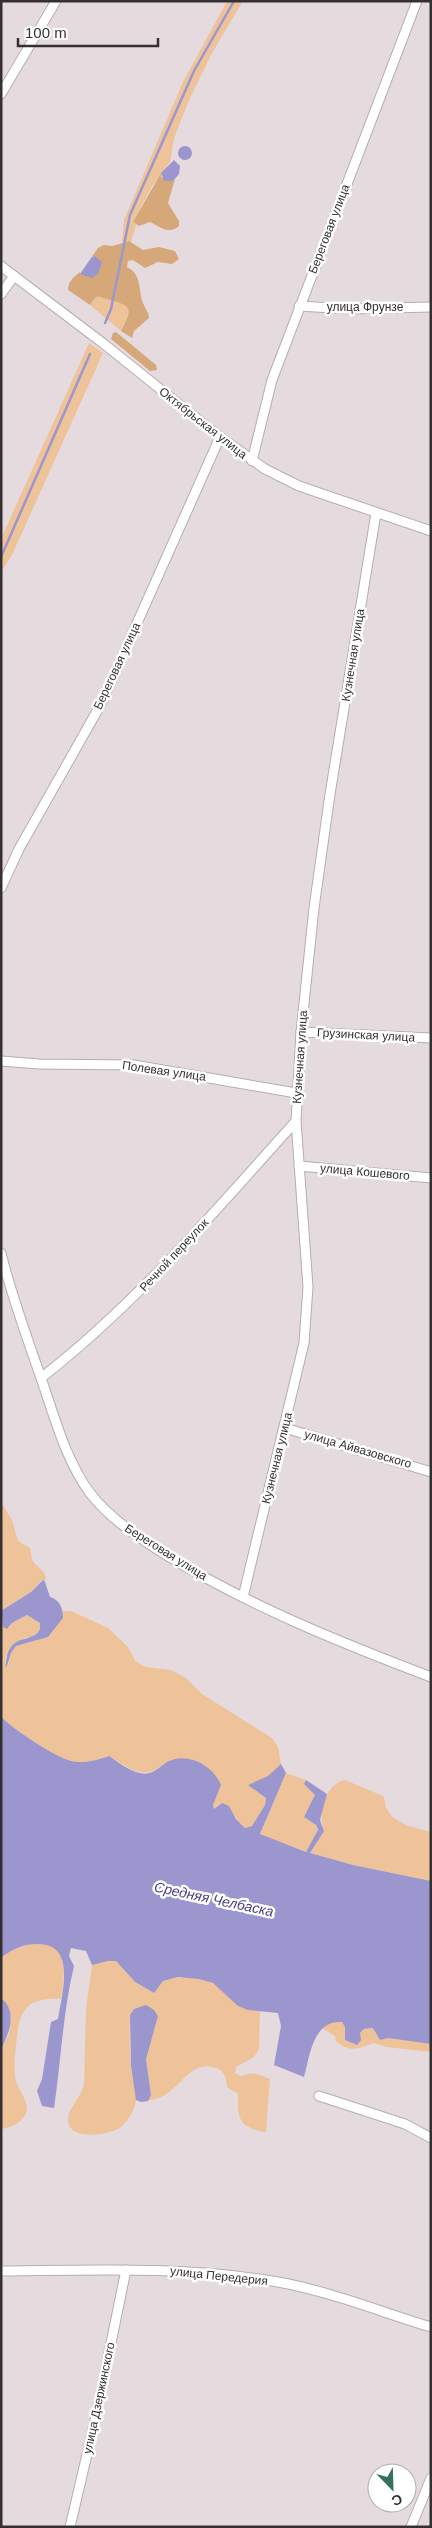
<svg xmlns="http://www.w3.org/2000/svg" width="432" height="2528" font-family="Helvetica,sans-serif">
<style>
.green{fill:#eec399}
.forest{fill:#d5a779}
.water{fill:#9b96ce}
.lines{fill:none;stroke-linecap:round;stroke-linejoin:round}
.stream{stroke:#9b96ce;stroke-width:2.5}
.minor-casing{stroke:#b6adb0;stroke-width:11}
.minor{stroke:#fff;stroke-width:9}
.labels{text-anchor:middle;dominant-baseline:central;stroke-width:5;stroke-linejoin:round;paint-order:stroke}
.street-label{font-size:12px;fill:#353132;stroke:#fff}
.water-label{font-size:14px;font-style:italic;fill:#4a3e83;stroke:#fff}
</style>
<rect width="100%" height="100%" fill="#e5dbde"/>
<g class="green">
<polygon points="227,1 243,1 212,53 190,98 174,138 170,162 152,186 133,222 136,225 131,242 122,242 124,220 183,82"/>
<path d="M101,296C120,307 140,296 121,331L90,305L96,297Z"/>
<polygon points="89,343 103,353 12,555 1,572 1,539"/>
<path d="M1,1502L12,1520L18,1541L30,1548C31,1552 31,1558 33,1561C38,1569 48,1570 45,1582L42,1580L31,1592L1,1611Z"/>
<path d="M63,1611H71L108,1628L127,1646L136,1662L146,1667L171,1670L186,1678L202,1694L272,1738L278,1747L281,1764L268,1777L249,1785L266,1798L265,1805L252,1826L245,1828C235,1820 233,1808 221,1803L214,1809L213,1805L167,1762C144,1782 132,1770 109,1756C97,1760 84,1764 71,1761C53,1756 15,1730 1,1717V1618L10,1627L12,1623L27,1615L40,1623L41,1629L32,1637L24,1638L6,1656L5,1666H8L11,1653L16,1646L48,1637L63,1618Z"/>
<polygon points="286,1773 306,1780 304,1784 315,1795 315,1800 304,1817 316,1825 318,1834 307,1852 260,1835"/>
<path d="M345,1780L383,1796C386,1800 384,1803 386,1807C392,1824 416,1828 431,1832V1881L353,1865L309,1853L324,1831C318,1814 324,1784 345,1780Z"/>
<path d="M32,1944C37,1944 44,1942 49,1944C70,1951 63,1983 61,1999C24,1997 19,2012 16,2046C15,2057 13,2070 16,2081C19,2091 27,2099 27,2109C26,2121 11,2128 1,2129V2050L9,2035L11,2016L1,1998V1958L8,1951Z"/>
<path d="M108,1961H116L135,1982L154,1993C157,1989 160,1983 164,1981C177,1975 202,1976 214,1984C232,1997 236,2009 260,2011L259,2049L254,2057L236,2067L235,2073L241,2076C253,2071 258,2074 270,2079L266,2132C239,2128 237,2119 238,2094L227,2087C226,2079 225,2071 216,2068C192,2059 181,2087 163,2096C159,2099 153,2099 148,2101L151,2095L146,2059L149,2042L130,2015C130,2032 129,2049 131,2066C131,2076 137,2089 136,2100C135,2110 127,2124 118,2129C106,2135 70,2141 68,2121C66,2111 81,2098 84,2084L86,2009L92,1965Z"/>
<polygon points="334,2021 342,2022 346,2027 345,2034 361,2040 359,2033 364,2029 374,2028 388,2038 431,2044 431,2052 386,2047 374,2043 360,2048 351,2049 343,2046 336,2042 335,2036 322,2028"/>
</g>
<g class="forest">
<path d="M161,173V177L173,181L175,179L168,203L179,221V226C168,235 161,227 150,222L139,226L133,222Z"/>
<path d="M129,241L143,250L159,247L175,251L179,259L172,264L158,262L145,268L133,260L128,261L127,267C142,274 138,290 143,303C145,309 149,312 149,318L134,331L132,338L121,331C134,306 131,306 107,299C102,298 101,296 96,297L90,305L68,290C68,281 74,277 80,272V274L95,256L91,258L98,248L104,245L112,246Z"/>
<polygon points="116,332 156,365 157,370 150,371 111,339 113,333"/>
</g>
<g class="water">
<circle cx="185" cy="153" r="7"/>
<polygon points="174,160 180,166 179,174 173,181 164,181 161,173"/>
<polygon points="95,256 102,262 98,274 92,278 80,274 91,258"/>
<path d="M43,1580L45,1582L50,1597C60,1600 63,1608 63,1618L48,1637L16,1646L11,1653L7,1666L5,1667C7,1659 6,1654 11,1647C19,1636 34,1641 40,1629V1623L27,1615L12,1623L7,1629L3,1627L1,1611L31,1592Z"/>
<path d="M1,1717C15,1730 53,1756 71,1761C84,1764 97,1760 109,1756C118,1762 129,1771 140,1773C152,1776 158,1768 167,1762C187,1751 213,1765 221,1785L213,1805L214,1809L222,1803L229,1806L236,1819L245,1828L252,1826L265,1805L266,1798L248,1785L268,1776L281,1764L286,1773L260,1834L306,1852L318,1830L316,1825L304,1817L315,1795L304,1784L306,1780L327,1794L320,1820L324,1831L310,1853L353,1865L431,1881V2044L388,2038L380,2040L373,2028L364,2029L360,2033L361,2040L357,2045L345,2040V2027L342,2022C313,2020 310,2055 304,2077L274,2065L281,2026L278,2013L248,2010L238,2006L213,1983L199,1979L178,1977L163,1981L154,1993L135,1982L116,1961H108L92,1965L86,1951L71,1948L69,1956L74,1966C63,2011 61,2061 54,2108L42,2106L37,2091L42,2079L51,2022L58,2019C62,1993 77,1943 37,1944C24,1944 10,1950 1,1958Z"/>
<path d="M1,1998C18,2012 9,2033 1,2050Z"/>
<polygon points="146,2005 154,2010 158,2016 146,2059 151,2095 148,2101 141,2102 136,2100 131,2066 130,2015 134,2009"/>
</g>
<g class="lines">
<g class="stream">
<polyline points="105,323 111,309 130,215 194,71 234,1"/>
<polyline points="1,557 90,354"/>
</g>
<g class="minor-casing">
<g id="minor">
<polyline points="1,94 56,1"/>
<polyline points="1,266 104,344 220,437 265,469 299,486 431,531"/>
<polyline points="1,294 14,276"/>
<polyline points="299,306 348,309 431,307"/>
<polyline points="252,461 272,380 417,1"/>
<polyline points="1,888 19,849 101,704 220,437"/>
<polyline points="301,1032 431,1038"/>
<polyline points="1,1061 39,1064 134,1065 296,1093"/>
<polyline points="299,1166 431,1178"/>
<path d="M1,1253C11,1294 26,1335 40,1375C54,1415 65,1459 90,1493C109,1518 137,1536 163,1553C247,1605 339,1642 431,1677"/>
<path d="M41,1378C138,1302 214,1212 296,1121"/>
<polyline points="285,1428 431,1472"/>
<polyline points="243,1597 304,1343 308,1287 296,1121 301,1032 314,908 330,794 376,513"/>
<polyline points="319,2096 405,2124 431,2138"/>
<path d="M1,2271C94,2270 186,2266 278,2282C329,2291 381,2312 431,2327"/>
<polyline points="70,2527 96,2416 126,2270"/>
<polyline points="411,2527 431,2478"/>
</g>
</g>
<use href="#minor" class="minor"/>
</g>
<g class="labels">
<g class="street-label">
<text transform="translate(329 229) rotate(-69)">Береговая улица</text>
<text x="365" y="307">улица Фрунзе</text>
<text transform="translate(203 423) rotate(38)">Октябрьская улица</text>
<text transform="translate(353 655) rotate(-81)">Кузнечная улица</text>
<text transform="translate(117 666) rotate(-65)">Береговая улица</text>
<text transform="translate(366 1035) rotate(3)">Грузинская улица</text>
<text transform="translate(300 1057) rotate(-86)">Кузнечная улица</text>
<text transform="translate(164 1071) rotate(8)">Полевая улица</text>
<text transform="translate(365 1172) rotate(5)">улица Кошевого</text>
<text transform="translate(174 1255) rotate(-47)">Речной переулок</text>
<text transform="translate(358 1449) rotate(16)">улица Айвазовского</text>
<text transform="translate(277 1458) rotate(-76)">Кузнечная улица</text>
<text transform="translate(166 1552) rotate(32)">Береговая улица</text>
<text transform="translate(219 2276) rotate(6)">улица Передерия</text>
<text transform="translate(99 2398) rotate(-78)">улица Дзержинского</text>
</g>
<g class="water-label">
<text transform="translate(214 1899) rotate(12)">Средняя Челбаска</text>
</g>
</g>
<rect width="432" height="2528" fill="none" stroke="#353132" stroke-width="5"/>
<g transform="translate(392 2488) rotate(157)"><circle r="24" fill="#ffffff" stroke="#aeadad"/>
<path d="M0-4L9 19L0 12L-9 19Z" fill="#34725e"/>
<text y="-8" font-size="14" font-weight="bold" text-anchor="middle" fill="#353132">С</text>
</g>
<path d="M18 38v8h140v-8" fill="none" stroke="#353132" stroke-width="2.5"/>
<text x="25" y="38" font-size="15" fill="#353132" stroke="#ffffff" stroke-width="4" paint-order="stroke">100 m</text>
</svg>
